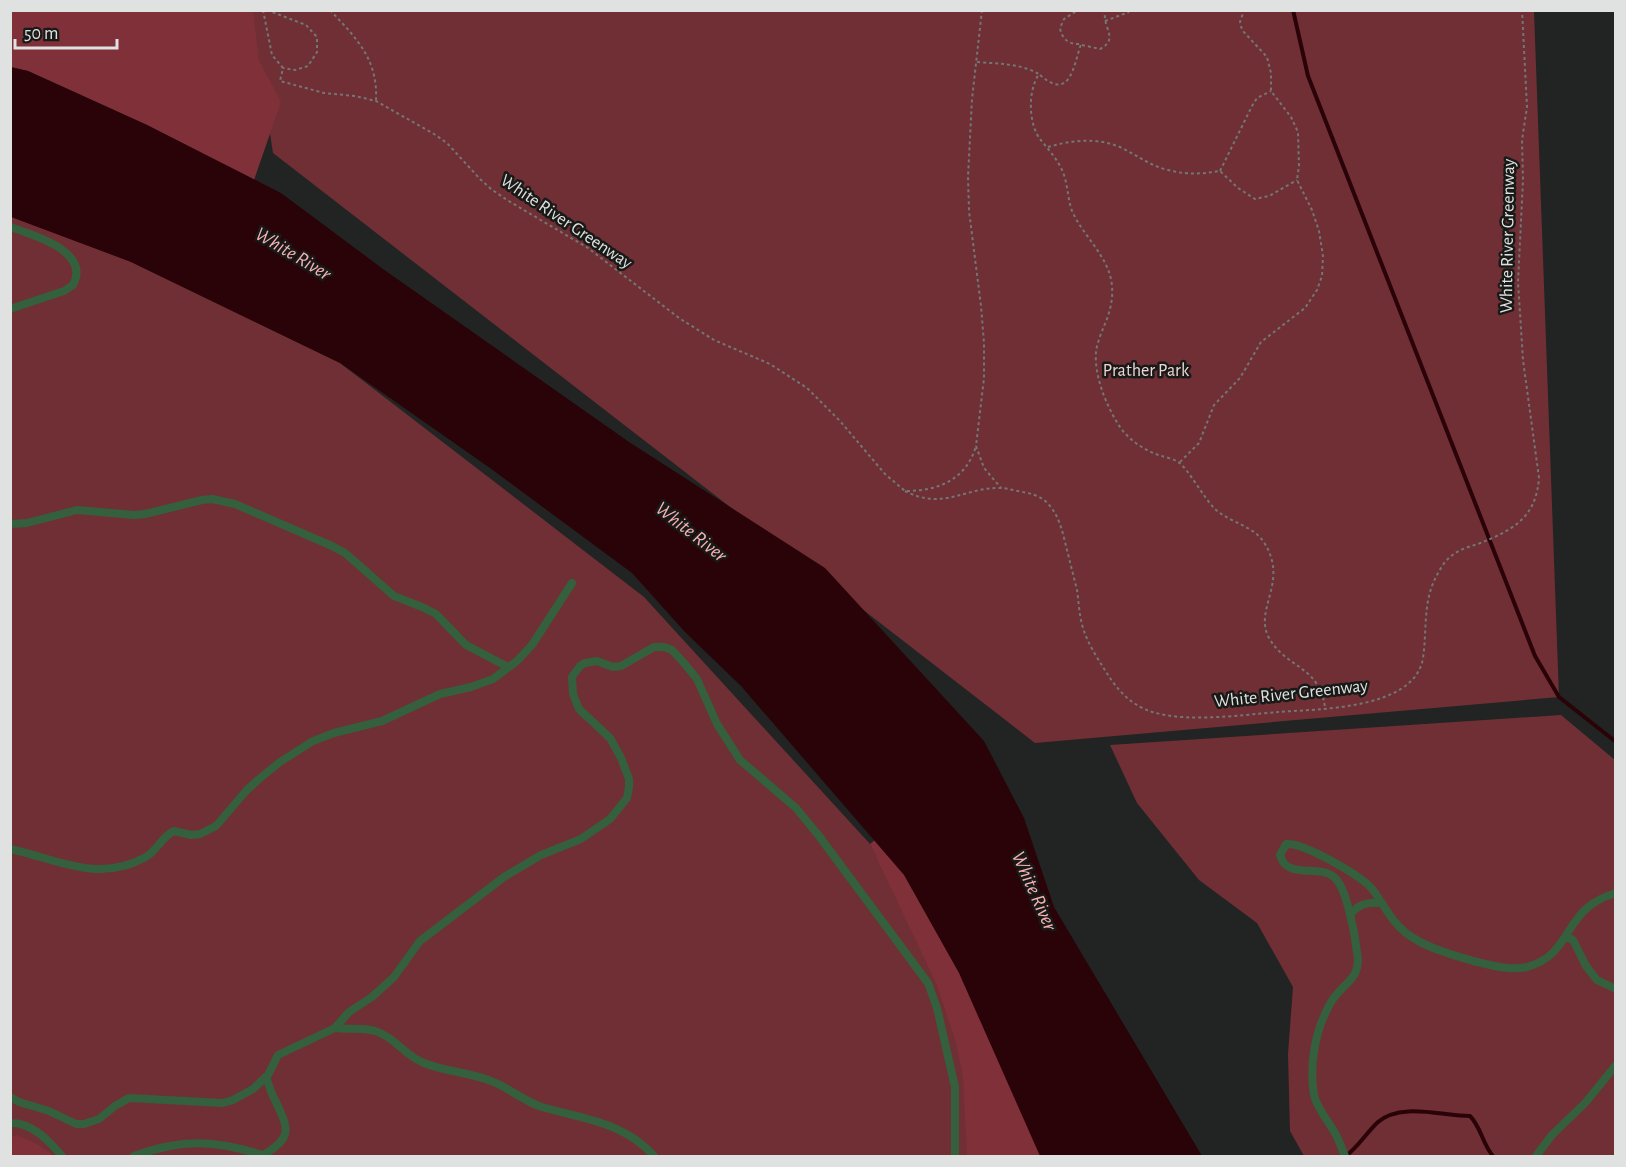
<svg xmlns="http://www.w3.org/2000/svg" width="1626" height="1167" font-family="'Alegreya Sans',sans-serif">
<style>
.green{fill:#702f35}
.forest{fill:#7f3039}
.water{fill:#2a0309}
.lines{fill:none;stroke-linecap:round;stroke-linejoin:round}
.stream{stroke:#2a0309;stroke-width:4}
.path{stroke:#737674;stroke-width:2;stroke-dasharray:3 3;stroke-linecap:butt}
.lane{stroke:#34603d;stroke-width:8}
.labels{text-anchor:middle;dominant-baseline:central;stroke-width:5;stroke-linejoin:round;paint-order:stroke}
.street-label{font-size:18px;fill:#e0e2e1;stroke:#181a18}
.park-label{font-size:18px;fill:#efd6d6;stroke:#181a18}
.water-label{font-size:20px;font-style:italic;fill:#f8b1b5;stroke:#181a18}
</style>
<rect width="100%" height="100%" fill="#212422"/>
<g class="green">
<polygon points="251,11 1534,11 1559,697 1035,743 273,153"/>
<polygon points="11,213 82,238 340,363 644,597 870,844 982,1062 1016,1156 11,1156"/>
<polygon points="1561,715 1615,760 1615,1156 1304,1156 1290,1131 1288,1054 1293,987 1257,923 1199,880 1137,803 1110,745"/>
</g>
<g class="forest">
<polygon points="11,11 253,11 259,60 281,102 254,180 147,125 28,71 11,67"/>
<polygon points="895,823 1088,1156 967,1156 963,1077 956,1042 937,985 870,844"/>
<polygon points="17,1135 39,1145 54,1156 11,1156 11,1137"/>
</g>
<polygon class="water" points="10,67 28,71 147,125 281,193 383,269 629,442 825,568 984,741 1024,818 1054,907 1202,1156 1040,1156 959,973 904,875 741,686 685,632 632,573 490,468 340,363 131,262 11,217"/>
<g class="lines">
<g class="stream">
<polyline points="1293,10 1308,76 1535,656 1559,697 1616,742"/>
<path d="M1346,1156C1359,1146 1367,1132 1378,1122C1401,1102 1442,1116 1470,1116C1481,1127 1483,1145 1493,1156"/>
</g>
<g class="path">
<path d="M263,10L272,55L283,68L280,81L324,93L355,96L376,101L434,134L447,143L480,179L491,189L507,200L588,248L679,318L714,340L770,364L807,388L840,421L885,474L905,491C938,491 966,480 976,446"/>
<polyline points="267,10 306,25 317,37 317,52 308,66 295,70 283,68"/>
<path d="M330,10C357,39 378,59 376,101"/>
<polyline points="982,10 972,99 968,177 969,211 981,306 984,343 984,378 976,446 984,468 1001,488"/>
<polyline points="1105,21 1129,12"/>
<path d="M1082,45L1100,49C1111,43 1111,38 1107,27C1105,22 1105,16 1104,10"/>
<path d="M977,62C999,64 1019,63 1039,74C1028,90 1028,123 1040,139C1047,148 1055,156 1061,168C1068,181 1067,197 1072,211C1081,231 1097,246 1106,265C1116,285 1113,306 1104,326C1101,334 1097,343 1096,352C1094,375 1106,405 1118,424C1128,440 1144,450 1161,456C1166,457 1174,459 1178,462C1187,467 1204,498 1214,508C1229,523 1254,525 1265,544C1288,582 1255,608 1268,636C1284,668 1320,665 1325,708"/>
<path d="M1040,75C1070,101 1073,68 1081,44C1070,45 1062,40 1060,28L1064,19L1075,12L1074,10"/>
<path d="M1048,147C1072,140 1098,137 1122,148C1138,156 1151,166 1168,170C1186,175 1202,174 1220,171L1238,188L1255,199L1269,196L1297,180"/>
<polyline points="1220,171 1252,106 1257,98 1271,91"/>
<polyline points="1180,462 1199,443 1214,405 1240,378 1261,342 1305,308 1317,290 1322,276 1323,256 1319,231 1312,210 1297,180 1299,166 1298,132 1291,117 1271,91 1271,73 1267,57 1242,30 1240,22 1244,10"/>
<path d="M905,491C944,511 965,487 1000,488C1006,488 1012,490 1018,491C1027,493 1036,494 1044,500C1060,513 1063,535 1068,554C1071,566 1074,578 1077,590C1079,603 1079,617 1084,631C1088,643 1096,656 1103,667C1112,682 1122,696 1137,705C1169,726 1239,715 1278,712C1317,709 1415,710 1423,658C1427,631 1423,606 1434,581C1438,573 1443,563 1449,558C1457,550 1468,547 1478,544C1513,530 1536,518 1539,478L1523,360L1518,282L1523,180L1522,140L1527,107L1522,10"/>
</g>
<g class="lane">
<path d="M10,227C33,235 91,251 73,285L64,291L10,309"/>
<polyline points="10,524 27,523 77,510 134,515 145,514 202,500 212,499 235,504 332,546 345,553 394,596 422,607 436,614 466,645 508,667"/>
<path d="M10,849C57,859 97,883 144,858C157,852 161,837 174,831L191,835L200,834L216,826L246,791L259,779L280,762L313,741L334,733L382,721L440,694L471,687L493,679L517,661L532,645L572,583"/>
<path d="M1350,915C1358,904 1367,902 1381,903"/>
<polyline points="1566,937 1573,940 1586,966 1597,980 1616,989"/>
<path d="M335,1028C349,1030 362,1027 375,1031C395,1037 405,1056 424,1063C446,1072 469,1072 491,1081C508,1087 522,1100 539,1106C581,1119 623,1121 654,1156"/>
<polyline points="10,1097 19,1102 49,1111 76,1124 84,1124 99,1119 115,1106 129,1098 223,1103 233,1100 253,1089 268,1075 278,1055 335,1028 349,1012 372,997 394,977 420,941 504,877 541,855 581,839 610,819 627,798 629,787 629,779 621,758 610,738 579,709 573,694 572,677 580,666 585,663 597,661 613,667 621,666 654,647 664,647 672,650 684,663 697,679 717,724 740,760 796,808 819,836 928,983 937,1008 955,1087 955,1156"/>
<path d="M10,1123C32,1122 49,1141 62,1156"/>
<path d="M263,1155C294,1137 288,1128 275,1100C271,1093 269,1085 266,1077"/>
<path d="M134,1156C183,1138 216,1140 266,1156"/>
<path d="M1345,1156C1342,1150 1340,1142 1336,1135C1330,1123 1317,1109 1314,1095C1309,1064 1315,1030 1331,1002C1343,982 1362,980 1357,952C1355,935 1347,889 1335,878C1320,863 1287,881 1280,855L1286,844C1303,842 1362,876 1373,890C1384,905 1391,921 1406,933C1426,948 1450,954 1473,961C1490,965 1509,971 1527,967C1564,957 1564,928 1587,908C1595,901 1606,896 1616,893"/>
<polyline points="1536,1156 1552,1135 1586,1102 1616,1065"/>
</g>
</g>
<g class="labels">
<g class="street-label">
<text transform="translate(566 222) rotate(34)">White River Greenway</text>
<text transform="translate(1508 236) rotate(-89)">White River Greenway</text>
<text transform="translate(1291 694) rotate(-6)">White River Greenway</text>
</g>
<g class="park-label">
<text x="1146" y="371">Prather Park</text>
</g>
<g class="water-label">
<text transform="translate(293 254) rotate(31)">White River</text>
<text transform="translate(691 532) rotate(38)">White River</text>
<text transform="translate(1034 891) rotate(66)">White River</text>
</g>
</g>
<rect width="1626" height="1167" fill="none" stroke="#e0e2e1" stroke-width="24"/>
<path d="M15 39v9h102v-9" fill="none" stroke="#e0e2e1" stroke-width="3"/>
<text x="24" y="39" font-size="18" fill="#e0e2e1" stroke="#181a18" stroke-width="4.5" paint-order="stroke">50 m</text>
</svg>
